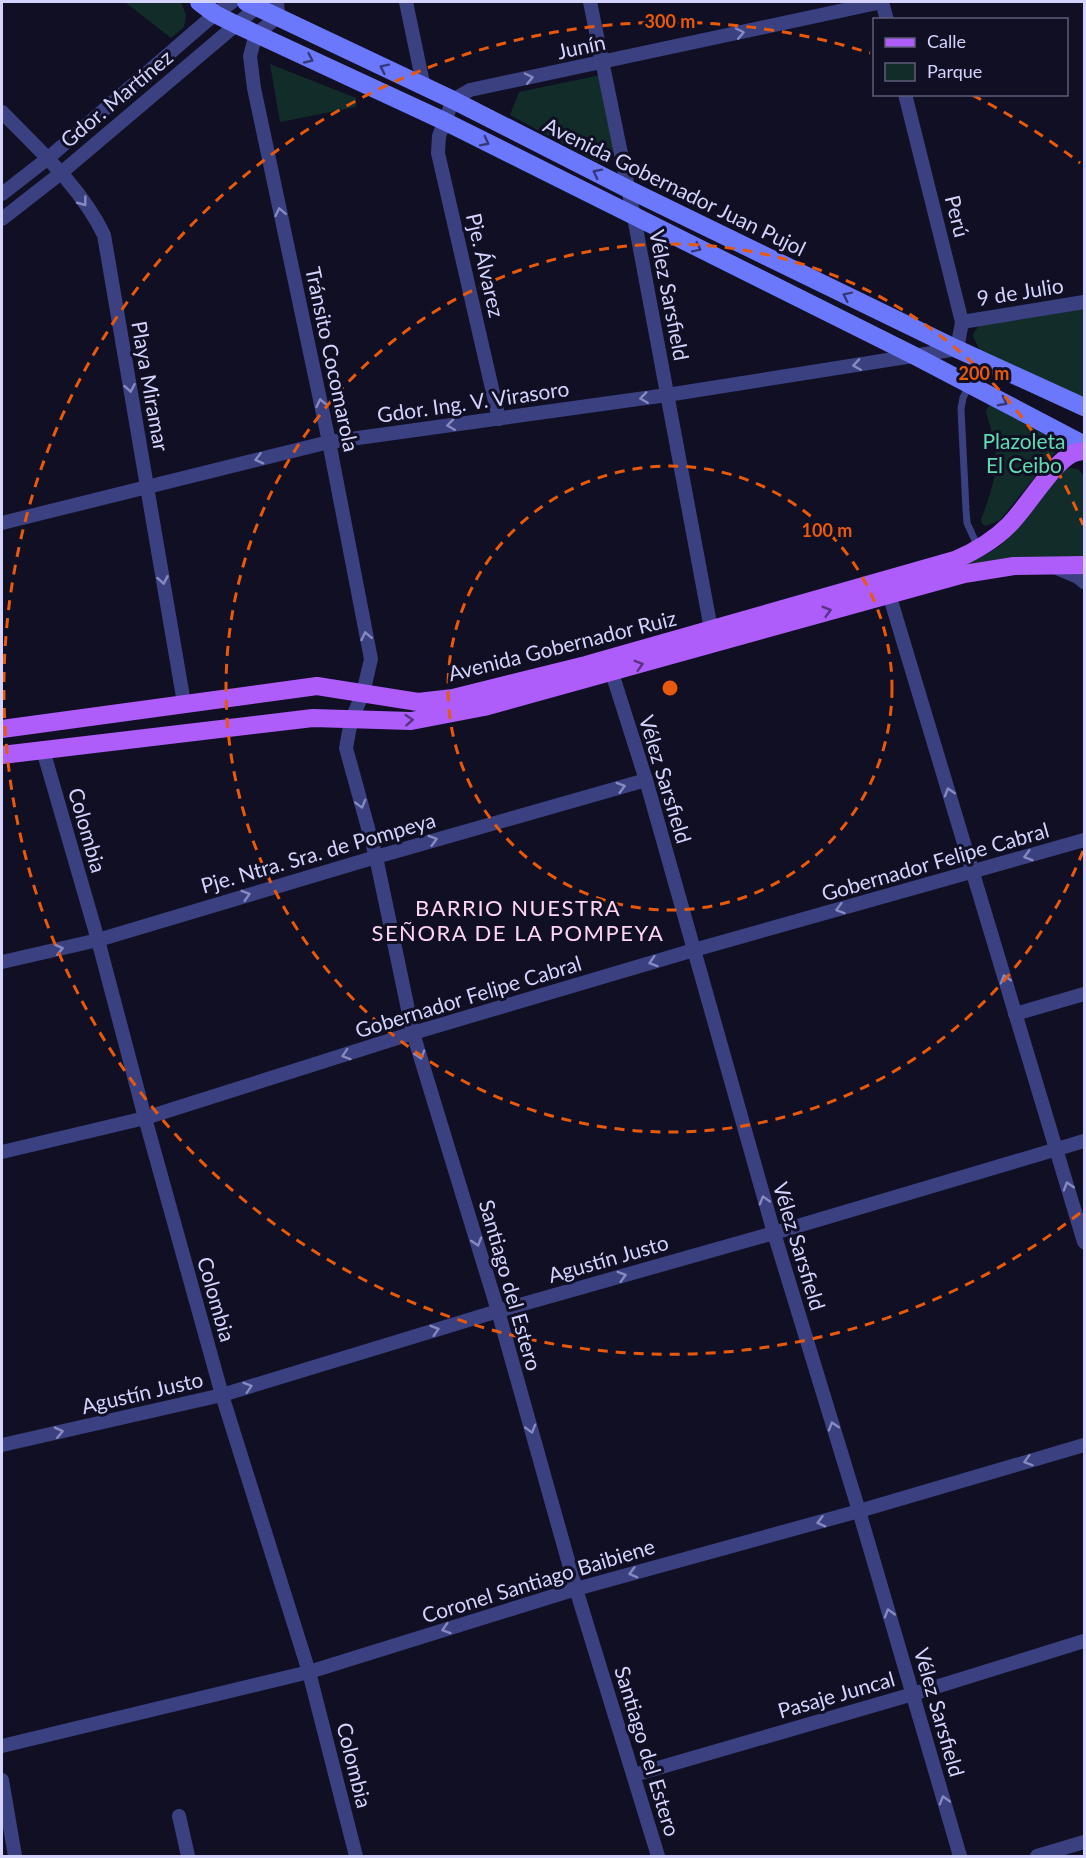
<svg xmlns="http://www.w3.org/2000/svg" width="1086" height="1858" font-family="Lato,sans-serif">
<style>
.green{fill:#122d29}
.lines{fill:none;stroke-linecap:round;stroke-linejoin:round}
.lane{stroke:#3b4081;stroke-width:7}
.street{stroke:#3b4081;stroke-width:14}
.secondary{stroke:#6c78fb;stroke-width:18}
.primary{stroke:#ae5dfb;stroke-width:18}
.oneway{stroke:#878ac0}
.oneway2{stroke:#35397a}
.oneway3{stroke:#573285}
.ring{fill:none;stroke:#e8590c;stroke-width:3;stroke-dasharray:10 8}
.labels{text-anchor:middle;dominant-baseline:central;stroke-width:6;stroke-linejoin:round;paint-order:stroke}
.street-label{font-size:21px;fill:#d3d3fe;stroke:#100f24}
.park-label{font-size:21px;fill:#60dcb0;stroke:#100f24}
.neighbourhood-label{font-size:22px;letter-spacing:1.5px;fill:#fed5f3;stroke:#100f24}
.centre{fill:#e8590c;stroke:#100f24;stroke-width:3}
.ring-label{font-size:18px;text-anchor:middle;font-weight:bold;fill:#e8590c;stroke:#100f24;stroke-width:6;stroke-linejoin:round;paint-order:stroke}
</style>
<rect width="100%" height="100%" fill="#100f24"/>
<g class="green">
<polygon points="125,2 181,2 186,15 184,27 171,38"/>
<polygon points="270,64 356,98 356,107 280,122"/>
<path d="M601,75L616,149C611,159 607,161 597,162L510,115L519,92Z"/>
<path d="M1084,306V402L986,353L979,349L973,336C975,328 979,326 986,323Z"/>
<path d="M990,405L1052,437L1057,442V450L1000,520L986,526L982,524L981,520C998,471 1002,463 986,412L987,408Z"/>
<polygon points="1070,468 1078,469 1084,476 1084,556 1004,558 949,571 982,557 1000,546 1064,469"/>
</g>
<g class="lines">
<polyline class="lane" points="969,385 963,398 961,409 966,510 967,523 978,547"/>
<g class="street">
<polyline points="277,2 278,17 256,34 250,56 254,88 329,442 371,659 363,693 351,721 346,748 376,857 413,1033 498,1311 576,1589 658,1856"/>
<polyline points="406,2 424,88"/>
<polyline points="590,2 634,217 711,629"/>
<polyline points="882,2 887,20"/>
<path d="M2,112C39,150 81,187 104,235L184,703"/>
<polyline points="2,194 47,159 215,14 232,2"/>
<polyline points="2,219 61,173 257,7"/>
<polyline points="962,322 1084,302"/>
<polyline points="499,419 438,153 439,136 453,100 470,90 882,2"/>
<polyline points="2,523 329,442 667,395 957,349 962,322 905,94"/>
<polyline points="1057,568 1078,577 1084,582"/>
<polyline points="889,594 1084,1242"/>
<polyline points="603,670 612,673 646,780 774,1233 859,1511 960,1856"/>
<polyline points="43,750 98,940 145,1118 222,1395 309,1672 356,1856"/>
<polyline points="2,962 98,940 376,857 646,780"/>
<polyline points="1015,1014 1084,994"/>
<polyline points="2,1152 145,1118 413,1033 694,950 1084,840"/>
<polyline points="2,1445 222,1395 498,1311 774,1233 1084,1141"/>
<polyline points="2,1746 309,1672 576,1589 859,1511 1084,1445"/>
<polyline points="634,1775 913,1694 1084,1641"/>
<polyline points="2,1780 15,1856"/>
<polyline points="179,1816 188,1856"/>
<polyline points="1037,1856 1084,1842"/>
</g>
<g class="secondary">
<polyline points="199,2 215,14 235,24 444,121 915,356 1083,444"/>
<polyline points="246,2 453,100 628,189 957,349 1084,407"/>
</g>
<g class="primary">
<path d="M2,729L317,686L418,702L453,698L586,665L955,560C976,551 993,541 1009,525C1027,507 1051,466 1070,455C1074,452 1078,452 1083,451"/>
<polyline points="2,755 313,718 411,721 484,707 964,574 1014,566 1084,565"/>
</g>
</g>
<defs><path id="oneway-chevron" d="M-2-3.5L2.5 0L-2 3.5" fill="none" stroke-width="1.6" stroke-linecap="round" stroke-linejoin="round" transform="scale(1.5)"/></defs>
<g class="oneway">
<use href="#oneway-chevron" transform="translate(740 33) rotate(-12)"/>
<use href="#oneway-chevron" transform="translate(529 78) rotate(-12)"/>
<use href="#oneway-chevron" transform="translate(83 202) rotate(53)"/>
<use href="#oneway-chevron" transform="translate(280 212) rotate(-102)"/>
<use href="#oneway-chevron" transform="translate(857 365) rotate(171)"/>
<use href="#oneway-chevron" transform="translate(130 388) rotate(80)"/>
<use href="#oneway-chevron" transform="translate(644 398) rotate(172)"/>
<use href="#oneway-chevron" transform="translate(321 403) rotate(-102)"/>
<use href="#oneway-chevron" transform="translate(451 425) rotate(172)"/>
<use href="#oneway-chevron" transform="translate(259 459) rotate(166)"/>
<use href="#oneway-chevron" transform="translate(163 580) rotate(80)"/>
<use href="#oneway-chevron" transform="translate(366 636) rotate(-101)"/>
<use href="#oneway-chevron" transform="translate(621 787) rotate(-16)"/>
<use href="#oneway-chevron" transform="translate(949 792) rotate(-107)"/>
<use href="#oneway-chevron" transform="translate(361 804) rotate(75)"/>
<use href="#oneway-chevron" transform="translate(433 840) rotate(-16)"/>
<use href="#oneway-chevron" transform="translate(1028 856) rotate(164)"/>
<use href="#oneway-chevron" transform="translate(246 895) rotate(-17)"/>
<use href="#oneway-chevron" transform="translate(840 909) rotate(164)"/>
<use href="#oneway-chevron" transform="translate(59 949) rotate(-13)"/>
<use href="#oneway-chevron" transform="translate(653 962) rotate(163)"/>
<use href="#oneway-chevron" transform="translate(1005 979) rotate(-107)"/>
<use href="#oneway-chevron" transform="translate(346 1055) rotate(162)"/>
<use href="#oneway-chevron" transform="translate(420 1055) rotate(73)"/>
<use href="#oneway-chevron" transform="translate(1068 1186) rotate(-107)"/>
<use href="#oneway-chevron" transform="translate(764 1200) rotate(-106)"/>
<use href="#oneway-chevron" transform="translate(477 1242) rotate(73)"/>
<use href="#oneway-chevron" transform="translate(622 1276) rotate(-16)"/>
<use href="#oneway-chevron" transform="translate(435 1330) rotate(-17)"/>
<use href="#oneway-chevron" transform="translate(248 1387) rotate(-17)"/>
<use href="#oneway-chevron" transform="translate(833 1426) rotate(-107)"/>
<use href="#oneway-chevron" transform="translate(531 1429) rotate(74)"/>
<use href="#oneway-chevron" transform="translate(59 1432) rotate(-13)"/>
<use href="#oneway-chevron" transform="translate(1028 1461) rotate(164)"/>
<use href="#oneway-chevron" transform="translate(821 1522) rotate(165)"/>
<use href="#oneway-chevron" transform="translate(633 1573) rotate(165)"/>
<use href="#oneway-chevron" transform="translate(889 1613) rotate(-106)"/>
<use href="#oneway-chevron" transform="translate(446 1629) rotate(163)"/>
<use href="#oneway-chevron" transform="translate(944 1800) rotate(-106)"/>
</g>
<g class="oneway2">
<use href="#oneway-chevron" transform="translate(309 59) rotate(25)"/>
<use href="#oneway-chevron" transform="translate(384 68) rotate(-154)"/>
<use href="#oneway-chevron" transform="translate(485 142) rotate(27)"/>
<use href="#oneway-chevron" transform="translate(597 173) rotate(-153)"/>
<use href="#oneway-chevron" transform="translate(697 248) rotate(26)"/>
<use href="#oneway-chevron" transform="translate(847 296) rotate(-154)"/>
<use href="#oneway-chevron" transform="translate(1003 402) rotate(28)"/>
</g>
<g class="oneway3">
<use href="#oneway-chevron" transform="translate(827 611) rotate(-16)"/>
<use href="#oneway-chevron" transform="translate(639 665) rotate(-16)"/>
<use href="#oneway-chevron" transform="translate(409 720) rotate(-4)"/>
</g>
<g class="ring">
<circle cx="670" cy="688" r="222"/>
<path d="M1083 851A444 444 0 1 1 1083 525"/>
<path d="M1080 1213A666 666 0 1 1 870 53M972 95A666 666 0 0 1 1080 163"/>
</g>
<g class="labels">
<g class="street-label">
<text transform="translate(581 46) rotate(-12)">Junín</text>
<text transform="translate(116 98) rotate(-40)">Gdor. Martínez</text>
<text transform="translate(675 186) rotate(26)">Avenida Gobernador Juan Pujol</text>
<text transform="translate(958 216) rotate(76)">Perú</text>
<text transform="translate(486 265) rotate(77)">Pje. Álvarez</text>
<text transform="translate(1020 291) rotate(-9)">9 de Julio</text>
<text transform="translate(670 295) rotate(79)">Vélez Sarsfield</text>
<text transform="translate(333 359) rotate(78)">Tránsito Cocomarola</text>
<text transform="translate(151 386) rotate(80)">Playa Miramar</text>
<text transform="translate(473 401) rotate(-8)">Gdor. Ing. V. Virasoro</text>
<text transform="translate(562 645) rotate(-14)">Avenida Gobernador Ruiz</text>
<text transform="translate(666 779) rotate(73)">Vélez Sarsfield</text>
<text transform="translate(88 830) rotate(74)">Colombia</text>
<text transform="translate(318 852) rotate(-16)">Pje. Ntra. Sra. de Pompeya</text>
<text transform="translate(935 861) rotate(-16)">Gobernador Felipe Cabral</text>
<text transform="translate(468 996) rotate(-17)">Gobernador Felipe Cabral</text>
<text transform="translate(800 1246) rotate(73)">Vélez Sarsfield</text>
<text transform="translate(608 1258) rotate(-16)">Agustín Justo</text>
<text transform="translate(511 1285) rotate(74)">Santiago del Estero</text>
<text transform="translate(217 1299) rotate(74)">Colombia</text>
<text transform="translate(142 1392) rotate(-13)">Agustín Justo</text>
<text transform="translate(538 1580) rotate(-17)">Coronel Santiago Baibiene</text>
<text transform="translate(836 1694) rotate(-16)">Pasaje Juncal</text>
<text transform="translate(940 1712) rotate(74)">Vélez Sarsfield</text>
<text transform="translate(648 1751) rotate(73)">Santiago del Estero</text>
<text transform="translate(355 1765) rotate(76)">Colombia</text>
</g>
<g class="park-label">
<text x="1024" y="440">Plazoleta<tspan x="1024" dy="24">El Ceibo</tspan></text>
</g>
<g class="neighbourhood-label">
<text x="518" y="907">BARRIO NUESTRA<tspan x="518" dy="25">SEÑORA DE LA POMPEYA</tspan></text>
</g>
</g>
<circle cx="670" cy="688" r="9" class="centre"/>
<g class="ring-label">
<text x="670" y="28">300 m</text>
<text x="984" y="380">200 m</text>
<text x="827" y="537">100 m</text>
</g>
<rect width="1086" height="1858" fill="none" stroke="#d3d3fe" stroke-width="6"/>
<rect x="873" y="18" width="195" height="78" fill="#100f24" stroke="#5e5d7b" stroke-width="1.5"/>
<rect x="885" y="38" width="30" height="9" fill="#ae5dfb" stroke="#5e5d7b" stroke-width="1.5"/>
<text x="927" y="48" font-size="18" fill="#d3d3fe">Calle</text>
<rect x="885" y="63" width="30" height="18" fill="#122d29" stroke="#5e5d7b" stroke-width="1.5"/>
<text x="927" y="78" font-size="18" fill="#d3d3fe">Parque</text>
</svg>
